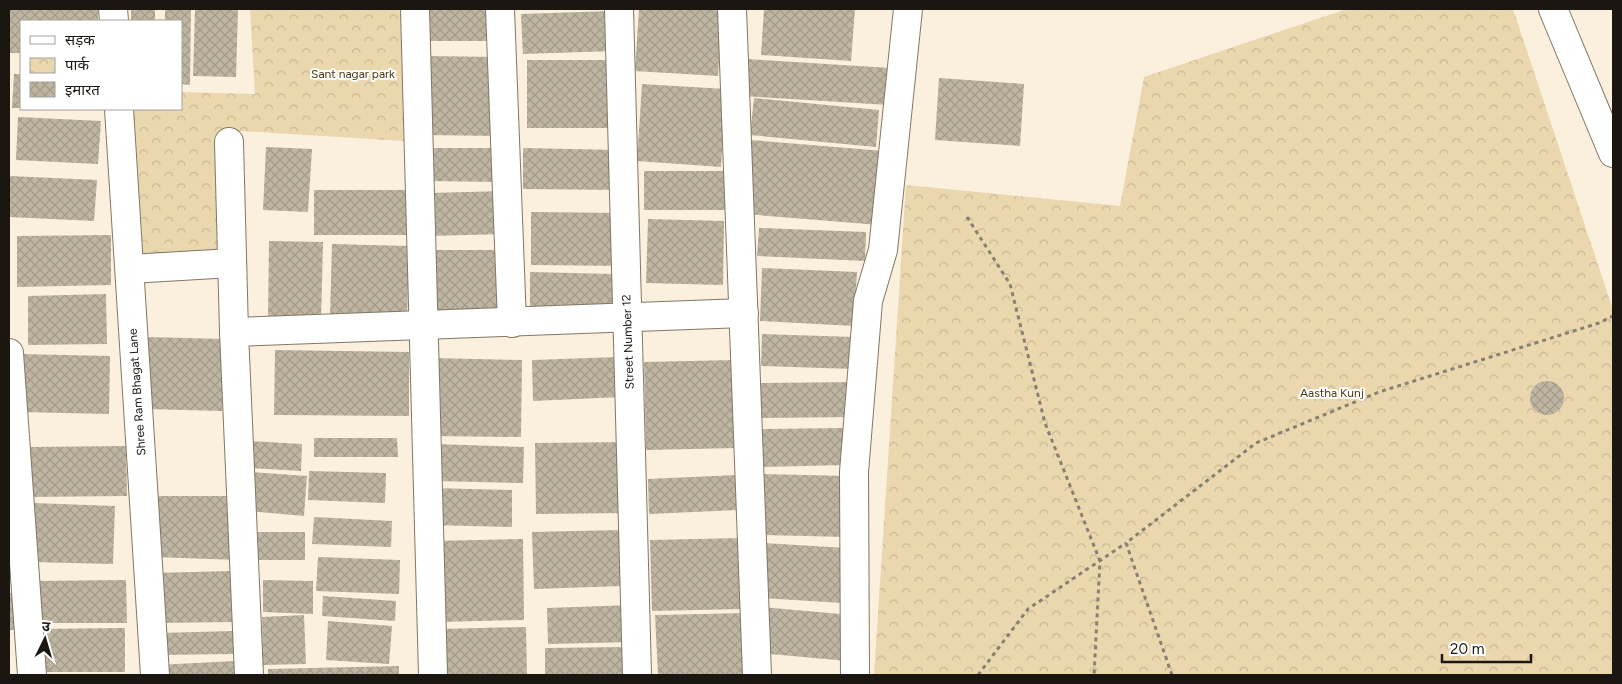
<svg xmlns="http://www.w3.org/2000/svg" width="1622" height="684" font-family="Figtree,'Noto Sans Devanagari',sans-serif">
<style>
.park{fill:url(#park-crowns)}
.building{fill:url(#building-cross-hatch)}
.lines{fill:none;stroke-linecap:round;stroke-linejoin:round}
.minor-casing{stroke:#807766;stroke-width:30}
.path{stroke:#878073;stroke-width:3;stroke-dasharray:4 4;stroke-linecap:butt}
.minor{stroke:#fff;stroke-width:28}
.labels{text-anchor:middle;dominant-baseline:central;stroke-width:4;stroke-linejoin:round;paint-order:stroke}
.park-label{font-size:12px;fill:#4a370d;stroke:#fff}
.street-label{font-size:12px;fill:#1b1710;stroke:#fff}
</style>
<defs>
<pattern id="park-crowns" width="20" height="18" patternUnits="userSpaceOnUse" patternTransform="scale(1.25)"><rect width="20" height="18" fill="#ebd7ae"/><path d="M2 6a3 3 0 1 1 6 0M12 15a3 3 0 1 1 6 0" fill="none" stroke="#c9b895"/></pattern>
<pattern id="building-cross-hatch" width="8" height="8" patternUnits="userSpaceOnUse" patternTransform="scale(1.25)"><rect width="8" height="8" fill="#beb5a2"/><path d="M0 0l8 8M0 8l8-8" fill="none" stroke="#a39b8a"/></pattern>
</defs>
<rect width="100%" height="100%" fill="#faf0dd"/>
<g class="park">
<polygon points="250,9 415,9 419,142 225,130 222,263 130,269 119,109 181,109 181,92 255,94"/>
<polygon points="1347,9 1513,9 1613,310 1613,675 874,675 906,185 1120,206 1144,77"/>
</g>
<g class="building">
<polygon points="10,9 98,9 98,21 21,21 21,53 9,53"/>
<rect x="131" y="9" width="24" height="12"/>
<polygon points="165,9 191,9 190,85 181,84 181,21 165,21"/>
<polygon points="195,9 238,9 236,77 193,76"/>
<rect x="419" y="9" width="69" height="32"/>
<polygon points="639,9 722,9 718,76 635,71"/>
<polygon points="764,9 855,9 851,61 761,55"/>
<polygon points="612,11 614,51 523,54 521,14"/>
<polygon points="421,56 501,57 500,136 420,135"/>
<polygon points="746,59 891,68 889,105 743,96"/>
<rect x="527" y="60" width="81" height="68"/>
<polygon points="14,74 21,74 21,108 12,108"/>
<polygon points="939,78 1024,84 1020,146 935,140"/>
<polygon points="642,84 726,89 721,167 637,161"/>
<polygon points="754,98 879,110 876,147 750,135"/>
<polygon points="18,117 101,121 98,164 16,160"/>
<polygon points="751,140 884,151 879,225 745,214"/>
<polygon points="266,147 312,149 308,212 263,210"/>
<polygon points="427,148 499,148 499,182 427,181"/>
<polygon points="523,148 620,150 619,190 523,189"/>
<rect x="644" y="171" width="81" height="39"/>
<polygon points="9,176 97,180 94,221 9,217"/>
<rect x="314" y="190" width="96" height="45"/>
<polygon points="504,191 505,234 431,236 430,193"/>
<polygon points="531,212 625,213 624,266 531,265"/>
<polygon points="648,219 724,221 723,285 646,283"/>
<polygon points="759,228 866,232 865,261 757,256"/>
<polygon points="111,235 111,285 17,287 17,236"/>
<polygon points="269,241 323,242 321,322 268,321"/>
<polygon points="332,244 409,246 407,320 330,318"/>
<polygon points="428,250 506,250 506,319 428,320"/>
<polygon points="762,268 857,272 854,326 760,321"/>
<polygon points="530,272 613,274 612,313 530,312"/>
<polygon points="106,294 107,344 28,345 28,296"/>
<polygon points="762,334 854,337 853,369 761,366"/>
<polygon points="147,337 224,339 222,411 145,409"/>
<polygon points="275,350 409,352 409,416 274,415"/>
<polygon points="22,354 110,356 109,414 21,412"/>
<polygon points="619,357 621,397 533,401 532,360"/>
<polygon points="431,358 522,360 521,437 430,436"/>
<polygon points="736,360 737,448 646,450 644,362"/>
<circle cx="1547" cy="398" r="17"/>
<polygon points="856,382 857,417 754,418 754,383"/>
<polygon points="847,428 848,465 757,467 756,429"/>
<polygon points="314,438 397,438 398,457 314,457"/>
<polygon points="251,441 302,444 301,471 249,468"/>
<polygon points="626,442 628,513 536,514 535,443"/>
<polygon points="436,444 524,447 523,483 435,481"/>
<polygon points="126,446 127,496 28,497 27,447"/>
<polygon points="309,471 386,473 385,503 308,500"/>
<polygon points="252,472 307,476 304,516 249,511"/>
<polygon points="759,474 849,476 848,537 757,535"/>
<polygon points="736,475 738,510 649,514 648,479"/>
<polygon points="432,488 512,490 512,527 431,525"/>
<polygon points="154,496 238,496 238,560 154,557"/>
<polygon points="33,503 115,506 113,564 31,562"/>
<polygon points="314,517 392,521 391,547 312,544"/>
<polygon points="621,530 623,586 534,589 532,532"/>
<rect x="254" y="532" width="51" height="28"/>
<polygon points="741,538 744,609 652,611 650,540"/>
<polygon points="523,539 524,620 437,622 434,541"/>
<polygon points="764,543 846,548 842,603 761,598"/>
<polygon points="318,557 400,560 399,594 316,591"/>
<polygon points="231,571 232,622 158,623 155,573"/>
<polygon points="126,580 127,623 31,623 31,581"/>
<polygon points="263,580 313,581 313,614 263,612"/>
<polygon points="9,593 16,593 15,630 9,630"/>
<polygon points="323,596 396,601 395,621 322,616"/>
<polygon points="632,605 633,642 548,644 547,608"/>
<polygon points="762,607 851,615 847,661 758,653"/>
<polygon points="749,613 751,675 658,675 655,615"/>
<polygon points="304,615 306,664 263,665 262,617"/>
<polygon points="328,621 392,626 389,664 326,660"/>
<polygon points="526,627 527,675 439,675 439,629"/>
<polygon points="125,628 125,672 34,672 34,629"/>
<polygon points="233,631 233,654 159,655 159,633"/>
<polygon points="627,647 628,675 545,675 545,648"/>
<polygon points="235,661 236,675 157,675 157,665"/>
<polygon points="399,666 399,675 268,675 268,669"/>
</g>
<g class="lines">
<g class="minor-casing">
<g id="minor">
<polyline points="113,9 114,21"/>
<polyline points="415,9 433,675"/>
<polyline points="500,9 512,323"/>
<polyline points="619,9 637,675"/>
<polyline points="732,9 757,675"/>
<polyline points="1553,9 1613,153"/>
<polyline points="119,109 155,675"/>
<polyline points="229,142 234,332 249,675"/>
<polyline points="130,269 232,263"/>
<polyline points="234,332 744,313"/>
<polyline points="9,353 32,675"/>
<polyline points="855,675 854,472 868,301 883,250 908,9"/>
</g>
</g>
<g class="path">
<polyline points="967,217 1010,284 1045,423 1100,561 1094,675"/>
<polyline points="978,675 1028,609 1126,543"/>
<polyline points="1172,675 1126,543 1256,443 1379,392 1599,323 1613,316"/>
</g>
<use href="#minor" class="minor"/>
</g>
<g class="labels">
<g class="park-label">
<text x="353" y="74">Sant nagar park</text>
<text x="1332" y="393">Aastha Kunj</text>
</g>
<g class="street-label">
<text transform="translate(628 342) rotate(-92)">Street Number 12</text>
<text transform="translate(137 392) rotate(-94)">Shree Ram Bhagat Lane</text>
</g>
</g>
<rect width="1622" height="684" fill="none" stroke="#1b1710" stroke-width="20"/>
<rect x="20" y="20" width="162" height="90" fill="#ffffff" stroke="#a4a29f"/>
<rect x="30" y="36" width="25" height="8" fill="#ffffff" stroke="#a4a29f"/>
<text x="65" y="45" font-size="15" fill="#1b1710">सड़क</text>
<rect x="30" y="58" width="25" height="15" fill="url(#park-crowns)" stroke="#a4a29f"/>
<text x="65" y="70" font-size="15" fill="#1b1710">पार्क</text>
<rect x="30" y="82" width="25" height="15" fill="url(#building-cross-hatch)" stroke="#a4a29f"/>
<text x="65" y="95" font-size="15" fill="#1b1710">इमारत</text>
<g transform="translate(45 639) rotate(5)" stroke="#ffffff" stroke-width="4" paint-order="stroke">
<path d="M0-4L9 19L0 12L-9 19Z" fill="#1b1710"/>
<text y="-8" font-size="14" font-weight="bold" text-anchor="middle" fill="#1b1710">उ</text>
</g>
<path d="M1442 654v8h89v-8" fill="none" stroke="#1b1710" stroke-width="2.5"/>
<text x="1450" y="654" font-size="15" fill="#1b1710" stroke="#ffffff" stroke-width="4" paint-order="stroke">20 m</text>
</svg>
